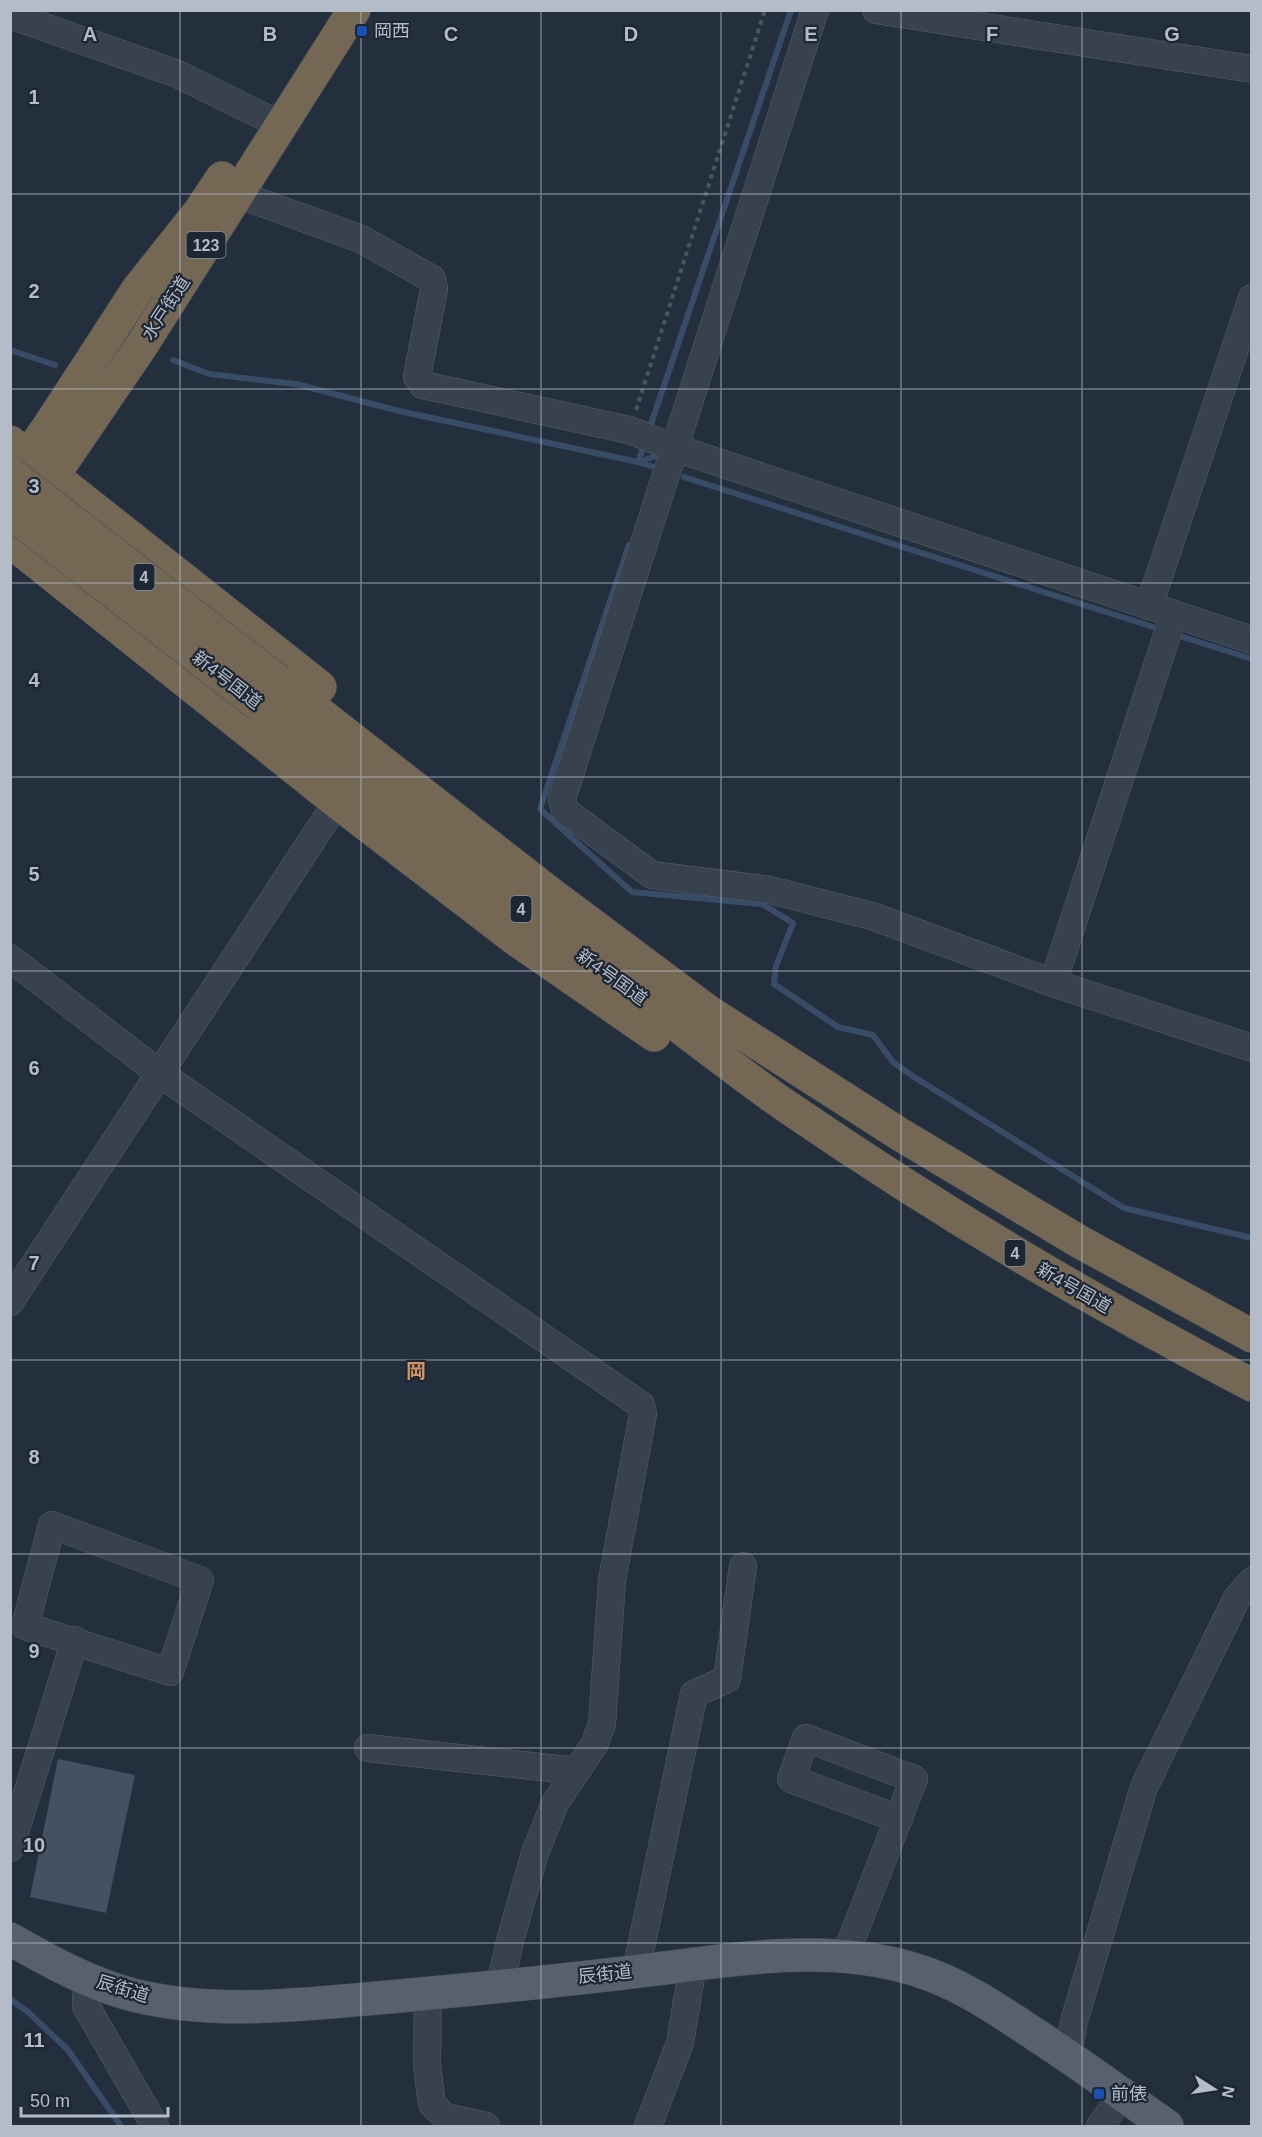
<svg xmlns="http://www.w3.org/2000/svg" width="1262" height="2137" font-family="Helvetica,'Noto Sans JP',sans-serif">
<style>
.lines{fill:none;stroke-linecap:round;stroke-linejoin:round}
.stream{stroke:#394c67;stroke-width:6}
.building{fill:#455162}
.minor-casing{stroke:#565f6c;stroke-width:28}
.major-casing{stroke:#414a57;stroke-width:34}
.highway-casing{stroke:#434c59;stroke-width:34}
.path{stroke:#44595c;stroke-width:4;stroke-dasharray:4.5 4.5;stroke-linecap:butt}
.minor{stroke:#38414e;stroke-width:27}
.major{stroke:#56606e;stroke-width:33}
.highway{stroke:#746855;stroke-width:33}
.highway-bridge-casing{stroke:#434c59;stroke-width:34;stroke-linecap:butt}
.highway-bridge{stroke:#746855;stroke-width:33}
.grid{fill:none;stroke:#b4bcc9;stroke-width:1.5;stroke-opacity:0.55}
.transit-dot{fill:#1a4fb4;stroke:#1d2633;stroke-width:2}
.labels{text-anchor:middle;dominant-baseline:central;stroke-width:4.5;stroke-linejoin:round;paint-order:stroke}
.shield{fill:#1d2633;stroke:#878f9c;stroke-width:1.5}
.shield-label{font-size:16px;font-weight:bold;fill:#b4bcc9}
.poi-label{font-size:18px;fill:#b4bcc9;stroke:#1d2633;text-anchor:start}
.street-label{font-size:18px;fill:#b4bcc9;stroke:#1d2633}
.neighbourhood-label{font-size:20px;font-weight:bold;fill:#d59563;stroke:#1d2633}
.grid-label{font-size:20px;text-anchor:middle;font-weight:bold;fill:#b4bcc9;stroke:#1d2633;stroke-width:4.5;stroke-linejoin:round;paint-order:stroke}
</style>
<rect width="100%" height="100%" fill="#242f3e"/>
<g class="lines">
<g class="stream">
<polyline points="10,350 55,365"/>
<polyline points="173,360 209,374 296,384 399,411 638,462 657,468"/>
<polyline points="649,430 791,10"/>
<polyline points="638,462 665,453"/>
<polyline points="638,462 645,442"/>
<polyline points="684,477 1153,627"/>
<polyline points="629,545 540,809 632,892 762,904 793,923 776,966 774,984 838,1027 873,1035 893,1062 911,1075 1124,1208 1252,1238"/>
<polyline points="1183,637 1252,659"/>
<polyline points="10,1999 28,2012 68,2050 121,2126"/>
</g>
</g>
<polygon class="building" points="58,1759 135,1775 106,1913 30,1897"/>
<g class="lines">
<g class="minor-casing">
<g id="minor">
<polyline points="815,10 562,799 565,811 652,875 770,890 872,916 1053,983 1252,1048"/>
<polyline points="876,10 1252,69"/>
<polyline points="10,15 175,73 281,125"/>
<polyline points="237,194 361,239 432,279 434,289 417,377 423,385 629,430 675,448 1252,640"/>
<polyline points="1149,606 1252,298"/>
<polyline points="10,958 159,1073 641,1405 643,1414 612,1580 602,1724 594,1745 555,1803 535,1853 510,1941 500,1985"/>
<polyline points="1053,983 1174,614"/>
<polyline points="10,1302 337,802"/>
<polygon points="52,1525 200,1580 170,1672 25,1626"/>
<polyline points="368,1748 577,1771"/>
<polyline points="10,1848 75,1640"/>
<polyline points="845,1956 914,1779 806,1738 791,1779 899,1819"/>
<polyline points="636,1971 694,1694 727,1679 743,1566"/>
<polyline points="87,1978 86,2006 155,2126"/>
<polyline points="428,1993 427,2066 432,2104 445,2117 486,2126"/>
<polyline points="1068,2056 1074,2021 1144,1787 1237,1598 1252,1581"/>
<polyline points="648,2126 680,2043 693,1964"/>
<polyline points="1100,2126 1122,2095"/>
</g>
</g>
<g class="major-casing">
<path id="major" d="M10,1939C49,1961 90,1984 133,1995C217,2016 304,2004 389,1997C478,1989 568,1980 657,1969C741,1958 830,1944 913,1969C958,1982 997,2009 1036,2035C1081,2064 1124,2096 1167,2126"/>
</g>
<g class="highway-casing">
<g id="highway">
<polyline points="10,442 320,687"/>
<polyline points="15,475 49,426 138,289 200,211 222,178"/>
<polyline points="40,495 142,345 354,10"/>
<polyline points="10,541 337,802 514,938 654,1035"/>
<polyline points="278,681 551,894 709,1012 901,1135 1080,1242 1252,1336"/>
<path d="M259,705C391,808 523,911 658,1011C702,1043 745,1078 789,1108C938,1210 1092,1302 1252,1385"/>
</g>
</g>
<polyline class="path" points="636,410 765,10"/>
<use href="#minor" class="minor"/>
<use href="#major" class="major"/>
<use href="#highway" class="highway"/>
<g class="highway-bridge-casing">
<g id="highway-bridge">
<polyline points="10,473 278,681"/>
<polyline points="10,512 259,705"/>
</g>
</g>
<use href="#highway-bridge" class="highway-bridge"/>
</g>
<path class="grid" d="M180,10V2126M361,10V2126M541,10V2126M721,10V2126M901,10V2126M1082,10V2126M10,194H1252M10,389H1252M10,583H1252M10,777H1252M10,971H1252M10,1166H1252M10,1360H1252M10,1554H1252M10,1748H1252M10,1943H1252"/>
<g class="transit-dot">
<rect x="356" y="25" width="12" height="12" rx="3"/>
<rect x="1093" y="2088" width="12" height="12" rx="3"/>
</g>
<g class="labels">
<g class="shield">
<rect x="186.5" y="232" width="39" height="26" rx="4.5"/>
<rect x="133.5" y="564" width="21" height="26" rx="4.5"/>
<rect x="510.5" y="896" width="21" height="26" rx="4.5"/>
<rect x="1004.5" y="1240" width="21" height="26" rx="4.5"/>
</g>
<g class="shield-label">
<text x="206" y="245">123</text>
<text x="144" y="577">4</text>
<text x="521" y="909">4</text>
<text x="1015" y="1253">4</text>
</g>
<g class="poi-label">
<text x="374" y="31">岡西</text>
<text x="1111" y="2094">前俵</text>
</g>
<g class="street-label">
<text transform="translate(166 308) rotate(-57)">水戸街道</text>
<text transform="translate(227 680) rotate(38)">新4号国道</text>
<text transform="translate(612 977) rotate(36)">新4号国道</text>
<text transform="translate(1074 1288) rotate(30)">新4号国道</text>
<text transform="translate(605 1974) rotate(-6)">辰街道</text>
<text transform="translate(123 1989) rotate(17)">辰街道</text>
</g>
<g class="neighbourhood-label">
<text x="416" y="1371">岡</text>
</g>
</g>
<g class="grid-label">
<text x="90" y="41">A</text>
<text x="270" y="41">B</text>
<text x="451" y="41">C</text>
<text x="631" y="41">D</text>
<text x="811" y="41">E</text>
<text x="992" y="41">F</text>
<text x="1172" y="41">G</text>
<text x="34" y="104">1</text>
<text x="34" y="298">2</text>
<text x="34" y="493">3</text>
<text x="34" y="687">4</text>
<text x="34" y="881">5</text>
<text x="34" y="1075">6</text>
<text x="34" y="1270">7</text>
<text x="34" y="1464">8</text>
<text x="34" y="1658">9</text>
<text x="34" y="1852">10</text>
<text x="34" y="2047">11</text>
</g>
<rect width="1262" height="2137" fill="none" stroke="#b4bcc9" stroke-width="24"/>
<g transform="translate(1214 2089) rotate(102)" stroke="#1d2633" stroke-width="4.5" paint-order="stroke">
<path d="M0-4.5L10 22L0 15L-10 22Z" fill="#b4bcc9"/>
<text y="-9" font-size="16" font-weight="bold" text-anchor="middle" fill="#b4bcc9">N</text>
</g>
<path d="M21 2107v9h147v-9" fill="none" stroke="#b4bcc9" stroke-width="3"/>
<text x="30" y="2107" font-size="18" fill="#b4bcc9" stroke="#1d2633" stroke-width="4.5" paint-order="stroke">50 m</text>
</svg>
